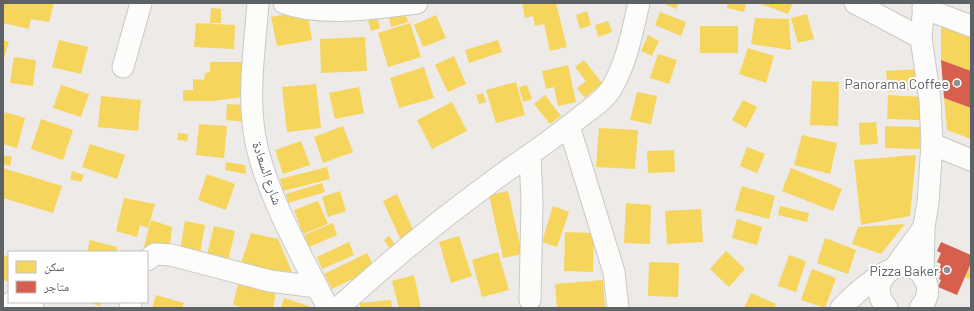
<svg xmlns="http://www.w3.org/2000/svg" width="974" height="311" font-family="Barlow,'Noto Naskh Arabic',sans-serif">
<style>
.homes{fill:#f6d55c}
.shops{fill:#d6604d}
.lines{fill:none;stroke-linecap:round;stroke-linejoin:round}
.minor-casing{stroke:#c9c9c9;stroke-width:23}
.minor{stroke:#fcfcfb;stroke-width:21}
.poi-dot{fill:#8f9292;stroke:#fff;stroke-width:1.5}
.labels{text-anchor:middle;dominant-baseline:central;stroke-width:4;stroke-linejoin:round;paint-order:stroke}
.poi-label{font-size:14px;fill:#5d6265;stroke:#fff;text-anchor:end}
.street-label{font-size:14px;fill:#5d6265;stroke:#fff}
</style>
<rect width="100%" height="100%" fill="#edeae7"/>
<g class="homes">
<polygon points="3,3 54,3 49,22 31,19 29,29 3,23"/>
<polygon points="522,3 556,3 567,47 550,51 544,24 535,26 533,16 525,18"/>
<polygon points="663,3 679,3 676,9"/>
<polygon points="728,3 746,3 744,12 727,8"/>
<polygon points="758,3 793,3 788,14"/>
<polygon points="211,8 221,9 221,23 210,23"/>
<polygon points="307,10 312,40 277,46 271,17"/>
<polygon points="587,11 591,25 580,29 576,15"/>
<polygon points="660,12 686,22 681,36 655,25"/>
<polygon points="405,13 408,22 391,27 389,18"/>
<polygon points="807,14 814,39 798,43 791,18"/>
<polygon points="436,15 446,38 423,47 414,25"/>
<polygon points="377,17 380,28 371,31 368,20"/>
<polygon points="755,18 789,19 791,50 751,44"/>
<polygon points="608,21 612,32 598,37 595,25"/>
<polygon points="196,23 235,25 234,49 194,47"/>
<polygon points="410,23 421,57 388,67 378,33"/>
<rect x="700" y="26" width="38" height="27"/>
<polygon points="941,26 971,37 971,71 941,60"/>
<polygon points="648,35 659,41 652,56 641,51"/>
<polygon points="365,37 367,71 321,73 320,39"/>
<polygon points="3,40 9,42 3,61"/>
<polygon points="59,40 88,47 81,74 52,67"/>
<polygon points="498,40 502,52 469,63 465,50"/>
<polygon points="748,48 774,56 766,83 739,74"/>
<polygon points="658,54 677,60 669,84 650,78"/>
<polygon points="454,56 466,84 448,92 435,65"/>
<polygon points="14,57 36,60 33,86 10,83"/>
<polygon points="584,60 602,83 585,98 577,88 586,81 575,67"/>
<polygon points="210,62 243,62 243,97 213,101 183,101 183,90 193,90 193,79 204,80 205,73 210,72"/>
<polygon points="568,65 576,102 558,106 554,87 546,89 542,71"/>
<polygon points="424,67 434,98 399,108 390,78"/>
<polygon points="917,69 918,89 888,92 886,71"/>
<polygon points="812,81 839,82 838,126 810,125"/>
<polygon points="516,82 525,115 496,123 486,90"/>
<polygon points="316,84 321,128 287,132 282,87"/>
<polygon points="61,85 89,94 81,117 53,108"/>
<polygon points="527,85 532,99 523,102 519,87"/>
<polygon points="359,87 364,113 335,119 329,93"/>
<polygon points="637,92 657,96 651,124 630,120"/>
<polygon points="483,93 486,102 479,104 476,95"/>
<polygon points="545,95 561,116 550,124 534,104"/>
<polygon points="888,95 921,97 920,120 887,119"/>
<polygon points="101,96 141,100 138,131 98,127"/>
<polygon points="944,98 971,108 971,139 947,130"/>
<polygon points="743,100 757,107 746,128 732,120"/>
<polygon points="452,102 467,131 432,149 417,120"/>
<polygon points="227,104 245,105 244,122 226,120"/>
<polygon points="5,112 25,118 17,148 3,144 3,121"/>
<polygon points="41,119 73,130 63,160 31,149"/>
<polygon points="876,122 878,144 860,145 859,123"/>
<polygon points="199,124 227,126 224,158 196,155"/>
<polygon points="343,126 353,152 323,163 314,137"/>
<polygon points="885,126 920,127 920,149 885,148"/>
<polygon points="599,128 638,130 635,169 596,167"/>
<polygon points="178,133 188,134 187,141 177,140"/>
<polygon points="802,135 837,143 830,174 794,165"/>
<polygon points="301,141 310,165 283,174 275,150"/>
<polygon points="90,144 125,155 117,179 82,167"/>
<polygon points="747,147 765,154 757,173 740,166"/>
<polygon points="674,150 675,172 648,173 647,151"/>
<polygon points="3,155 12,157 10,166 3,164"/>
<polygon points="916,155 910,216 861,225 854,160"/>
<polygon points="226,162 245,165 246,174 225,170"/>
<polygon points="327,167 330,179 283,191 280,179"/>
<polygon points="3,168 62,186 53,213 3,198"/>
<polygon points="791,168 842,189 833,211 782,191"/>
<polygon points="72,171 84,175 81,182 70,179"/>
<polygon points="207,174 235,184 226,210 198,200"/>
<polygon points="322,183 325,192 288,203 286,194"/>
<polygon points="742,186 775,196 769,219 735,210"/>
<polygon points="340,191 346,211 328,217 322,197"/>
<polygon points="508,191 522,254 503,258 489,195"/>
<polygon points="397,194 414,232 400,238 383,201"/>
<polygon points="124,198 155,204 148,228 140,225 137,237 116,231"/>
<polygon points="318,201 328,224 303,234 294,210"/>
<polygon points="626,203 651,205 650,244 624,243"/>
<polygon points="553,206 569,212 557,247 542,242"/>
<polygon points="780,206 809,213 807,222 778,215"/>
<polygon points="701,209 703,242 667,244 665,211"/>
<polygon points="737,219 762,227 757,245 732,238"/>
<polygon points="151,220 172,227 169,252 144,247"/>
<polygon points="185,221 205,225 200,253 180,250"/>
<polygon points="333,223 337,235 309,247 304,235"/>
<polygon points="905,224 881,254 852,244 858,227"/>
<polygon points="214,226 235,231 228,261 207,255"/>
<polygon points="565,232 594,233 593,272 564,271"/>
<polygon points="251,233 278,239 295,279 241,263"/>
<polygon points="389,236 396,246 390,249 384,240"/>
<polygon points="459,236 472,276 451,283 439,242"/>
<polygon points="825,238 856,250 848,274 817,263"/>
<polygon points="90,240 117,247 116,252 87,252"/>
<polygon points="349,242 354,255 322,269 317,257"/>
<polygon points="726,251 745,269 729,287 710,269"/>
<polygon points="498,252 509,290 482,297 472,260"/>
<polygon points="367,253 375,268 332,289 324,274"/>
<polygon points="3,255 9,257 9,282 3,280"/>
<polygon points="789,255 806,261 796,292 778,286"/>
<polygon points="649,262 679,263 678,297 648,296"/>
<polygon points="971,263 971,280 965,277"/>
<polygon points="812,269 836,278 825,308 801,300"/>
<polygon points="414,275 421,308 399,308 392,281"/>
<polygon points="603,280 605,308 557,308 555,284"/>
<polygon points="238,284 276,292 273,308 245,308 233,305"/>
<polygon points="751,293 776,304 774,308 744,308"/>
<polygon points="156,295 184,303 182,308 152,308"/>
<polygon points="284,298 312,307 312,308 281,308"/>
<polygon points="391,300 392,308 360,308 360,303"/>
<polygon points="87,302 101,302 100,306"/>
</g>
<g class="shops">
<polygon points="941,60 971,71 971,108 944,98"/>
<polygon points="941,242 971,255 971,263 957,295 938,287 941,280 939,279 941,273 938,272 941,264 937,262 941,253 937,251"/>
</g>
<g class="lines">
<g class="minor-casing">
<g id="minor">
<path d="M258,3C255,45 248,89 254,131C262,188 302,256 328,308"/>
<path d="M284,3C322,17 377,8 417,3"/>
<polyline points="855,3 921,38"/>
<polyline points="923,8 971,26"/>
<polyline points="123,67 141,3"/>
<polyline points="569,126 614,272 618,308"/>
<polyline points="932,144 971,160"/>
<polyline points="147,260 155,254 171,255 270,281 317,287"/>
<polyline points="895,267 924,227"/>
<polyline points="923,277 924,227 928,202 932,144 930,100 921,38 924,3"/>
<polyline points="530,300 532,202 530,156"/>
<polyline points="12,302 33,308"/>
<polyline points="130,308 131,302"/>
<path d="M338,308C386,264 437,222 490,183C520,161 551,141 580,117C591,109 604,100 611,89C627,63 632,32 639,3"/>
<path d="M841,308C856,293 869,281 888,271"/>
<path d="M887,308C860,278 911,246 926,282C930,292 926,301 920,308"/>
</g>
</g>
<use href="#minor" class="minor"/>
</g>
<g class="poi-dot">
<circle cx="957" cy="83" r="4"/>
<circle cx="947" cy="270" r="4"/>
</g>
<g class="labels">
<g class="poi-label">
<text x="949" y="83">Panorama Coffee</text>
<text x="939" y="270">Pizza Baker</text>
</g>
<g class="street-label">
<text transform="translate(268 173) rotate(71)">شارع السعادة</text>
</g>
</g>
<rect width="974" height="311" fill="none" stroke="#5d6265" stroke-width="8"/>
<rect x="8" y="251" width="140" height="52" fill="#ffffff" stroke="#bec0c1"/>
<rect x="16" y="261" width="20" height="12" fill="#f6d55c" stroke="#bec0c1"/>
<text x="44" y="271" font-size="12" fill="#5d6265">سكن</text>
<rect x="16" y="281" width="20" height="12" fill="#d6604d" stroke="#bec0c1"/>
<text x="44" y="291" font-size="12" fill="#5d6265">متاجر</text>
</svg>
